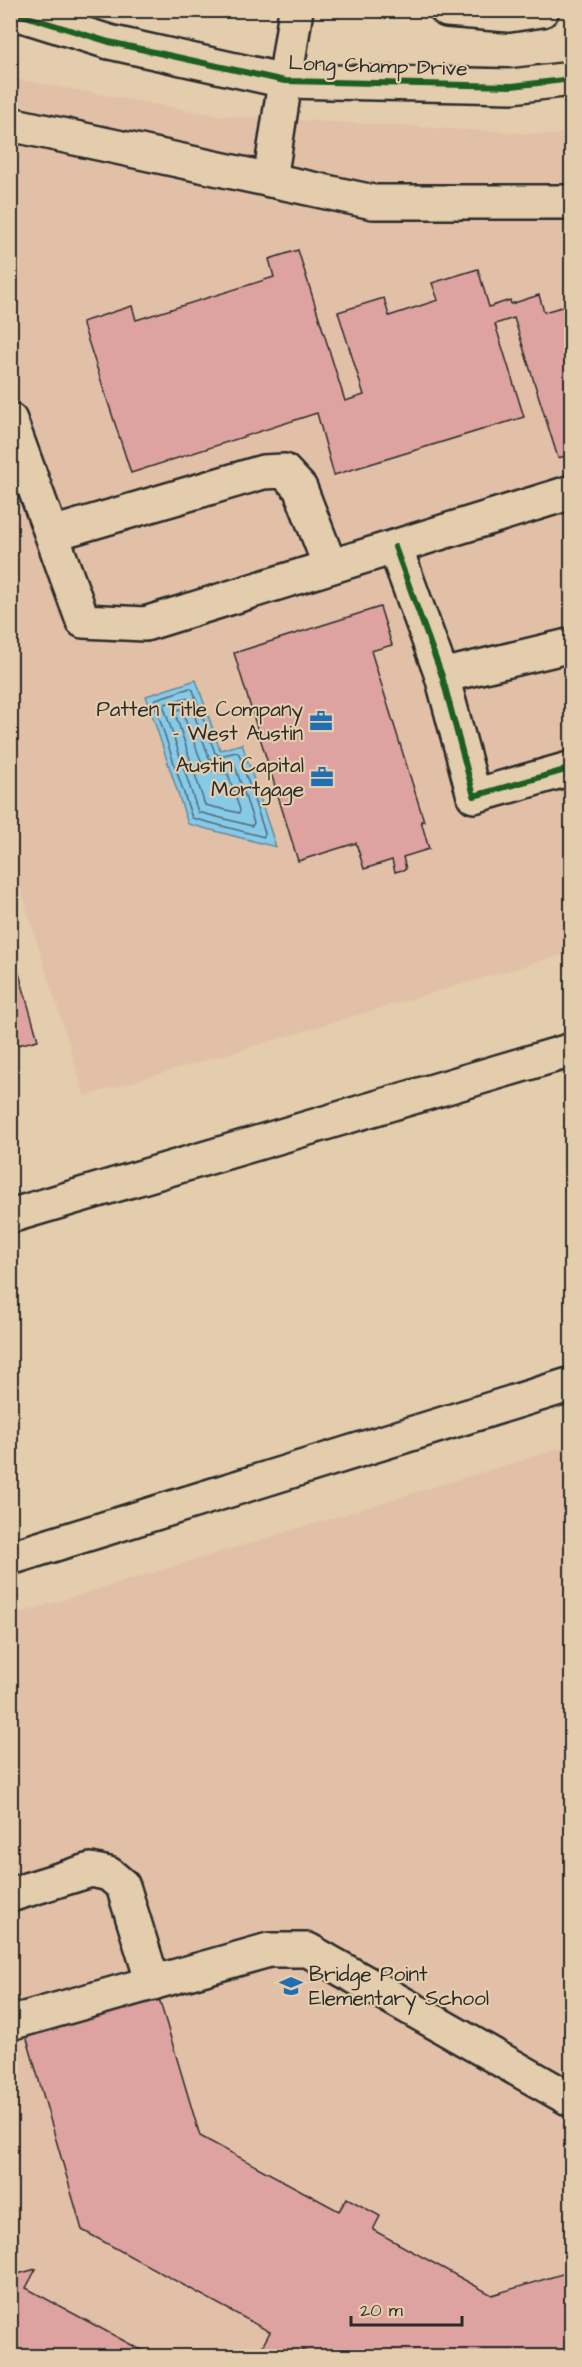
<svg xmlns="http://www.w3.org/2000/svg" width="582" height="2367" font-family="'Architects Daughter',sans-serif">
<style>
.built{fill:#e2c0a8}
.water{fill:#87cae8;stroke:#628a9c;stroke-width:1.5}
.lines{fill:none;stroke-linecap:round;stroke-linejoin:round}
.shore{stroke:#506b77;stroke-width:1.5}
.building{fill:#dea3a0;stroke:#2b2b2b;stroke-width:1.5}
.minor-casing{stroke:#2b2b2b;stroke-width:38}
.highway-casing{stroke:#2b2b2b;stroke-width:38}
.minor{stroke:#e3cdac;stroke-width:33}
.highway{stroke:#e3cdac;stroke-width:33}
.cycleway-casing{stroke:#e3cdac;stroke-width:10}
.cycleway{stroke:#1b5e20;stroke-width:6}
.labels{text-anchor:middle;dominant-baseline:central;stroke-width:4.5;stroke-linejoin:round;paint-order:stroke}
.street-label{font-size:21px;fill:#2b2b2b;stroke:#e3cdac}
.poi-label{font-size:21px;fill:#2b2b2b;stroke:#e3cdac;text-anchor:end}
</style>
<rect width="100%" height="100%" fill="#e3cdac"/>
<filter id="ink" filterUnits="userSpaceOnUse"><feTurbulence type="fractalNoise" baseFrequency=".0167" numOctaves="2"/><feDisplacementMap in="SourceGraphic" scale="12" xChannelSelector="R" yChannelSelector="G"/><feConvolveMatrix kernelMatrix="1 2 1 2 8 2 1 2 1" color-interpolation-filters="sRGB"/></filter>
<g filter="url(#ink)">
<g class="built">
<polygon points="10,78 215,115 553,135 571,131 571,952 85,1096 11,859"/>
<polygon points="571,1445 571,2356 11,2356 11,1616"/>
</g>
<polygon class="water" points="196,680 220,750 242,744 276,847 188,824 146,696"/>
<g class="lines">
<g class="shore">
<polygon points="190,688 193,690 215,753 220,756 236,752 239,754 265,833 264,837 192,818 154,702 156,699"/>
<polygon points="185,698 189,699 209,758 217,763 234,763 254,823 252,826 198,812 164,707 165,704"/>
<polygon points="181,709 202,763 213,771 228,774 240,810 239,813 205,805 175,713 176,710"/>
</g>
</g>
<g class="building">
<polygon points="298,250 345,401 364,395 338,312 384,298 389,316 438,300 432,283 478,269 489,307 510,300 511,304 539,295 544,312 572,304 572,454 558,458 514,318 495,324 524,417 334,475 317,413 131,473 82,322 132,306 136,320 274,277 269,259"/>
<polygon points="380,607 392,645 371,651 424,821 421,821 429,849 403,857 406,869 395,872 392,860 364,869 356,843 298,861 234,653"/>
<polygon points="10,942 38,1040 10,1047"/>
<polygon points="158,1995 200,2136 339,2211 347,2198 380,2216 373,2230 492,2295 572,2271 572,2356 314,2356 302,2350 299,2356 257,2356 270,2332 82,2230 25,2032"/>
<polygon points="36,2269 26,2288 152,2356 10,2356 10,2276"/>
</g>
<g class="lines">
<g class="minor-casing">
<g id="minor">
<polyline points="447,10 509,15 542,10"/>
<polyline points="10,13 22,15 109,42 285,81 512,86 572,79"/>
<polyline points="10,124 373,202 572,202"/>
<polyline points="270,180 296,10"/>
<polyline points="10,420 83,621 145,624 572,492"/>
<polyline points="52,534 263,472 284,471 300,488 330,566"/>
<polyline points="395,547 442,676 474,796 572,768"/>
<polyline points="442,676 572,645"/>
<polyline points="10,1895 91,1870 109,1874 123,1886 153,1983"/>
<polyline points="10,2023 269,1950 308,1950 570,2099"/>
</g>
</g>
<g class="highway-casing">
<g id="highway">
<polyline points="10,1216 572,1050"/>
<polyline points="10,1558 572,1384"/>
</g>
</g>
<use href="#minor" class="minor"/>
<use href="#highway" class="highway"/>
<g class="cycleway-casing">
<g id="cycleway">
<polyline points="10,13 22,15 109,42 285,81 512,86 572,79"/>
<polyline points="395,547 442,676 474,796 572,768"/>
</g>
</g>
<use href="#cycleway" class="cycleway"/>
</g>
</g>
<defs>
<g id="office-bare" transform="scale(1.8)"><path d="M-6-3h4V-5.5h4V-3h4V5H-6ZM-1-4.5V-3h2v-1.5ZM-6 0V1H6V0Z" fill="#1f6fb2" stroke="#e3cdac" stroke-width="2.5" paint-order="stroke"/></g>
<g id="school-bare" transform="scale(1.8)"><path d="M0-5L7-2L0 1L-7-2ZM-4 1L0 2.5L4 1V4Q0 6-4 4Z" fill="#1f6fb2" stroke="#e3cdac" stroke-width="2.5" paint-order="stroke"/></g>
</defs>
<g fill-rule="evenodd">
<use href="#office-bare" x="321" y="721"/>
<use href="#office-bare" x="322" y="777"/>
<use href="#school-bare" x="291" y="1986"/>
</g>
<g class="labels">
<g class="street-label">
<text transform="translate(378 66) rotate(2)">Long Champ Drive</text>
</g>
<g class="poi-label">
<text x="303" y="709">Patten Title Company<tspan x="303" dy="24">- West Austin</tspan></text>
<text x="304" y="765">Austin Capital<tspan x="304" dy="24">Mortgage</tspan></text>
<text x="309" y="1974" text-anchor="start">Bridge Point<tspan x="309" dy="24">Elementary School</tspan></text>
</g>
</g>
<rect width="582" height="2367" fill="none" stroke="#e3cdac" stroke-width="36"/>
<rect x="18" y="18" width="546" height="2331" fill="none" stroke="#2b2b2b" stroke-width="2" filter="url(#ink)"/>
<path d="M351 2316v9h111v-9" fill="none" stroke="#2b2b2b" stroke-width="3"/>
<text x="360" y="2316" font-size="18" fill="#2b2b2b" stroke="#e3cdac" stroke-width="4.5" paint-order="stroke">20 m</text>
</svg>
